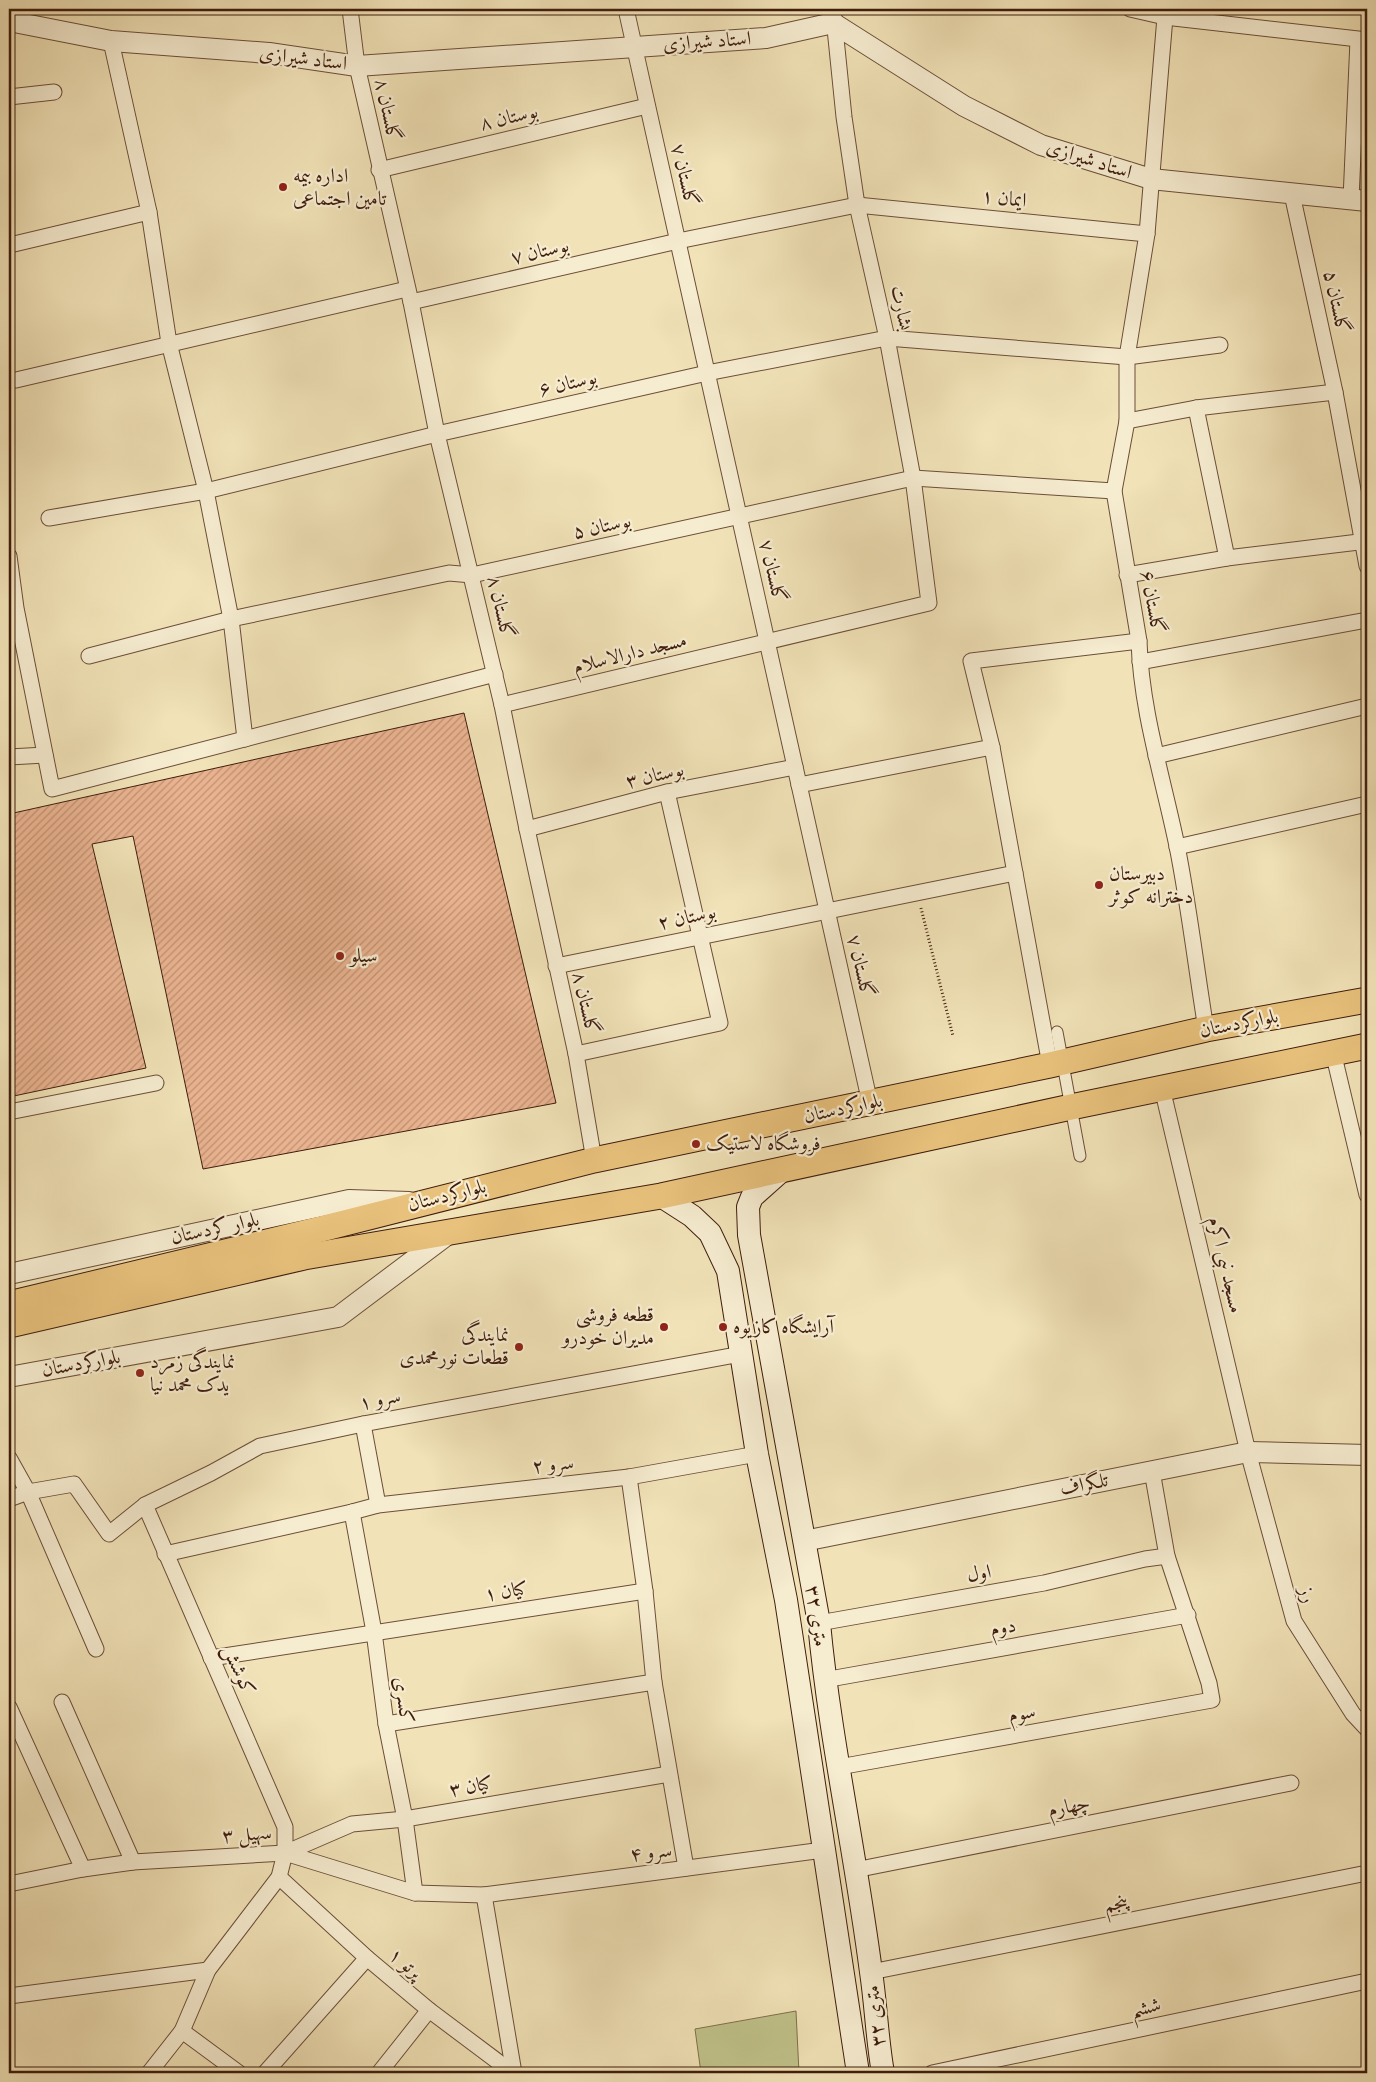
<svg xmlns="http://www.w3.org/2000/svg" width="1376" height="2082" font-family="'IM FELL DW Pica',Amiri,serif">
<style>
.pitch{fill:#c0c28a;stroke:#80704c}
.building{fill:url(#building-hatch);stroke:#3f1d0d}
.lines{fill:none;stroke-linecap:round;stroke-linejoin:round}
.pedestrian-casing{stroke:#6c4e38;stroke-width:13}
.minor-casing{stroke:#6c4e38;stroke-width:17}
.tertiary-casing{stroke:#6c4e38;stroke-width:22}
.secondary-casing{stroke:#3f1d0d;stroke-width:24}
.primary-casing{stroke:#3f1d0d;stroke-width:27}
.path{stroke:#3f1d0d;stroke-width:3;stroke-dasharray:1 2.5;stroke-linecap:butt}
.pedestrian{stroke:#f6ecd0;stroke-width:11}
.minor{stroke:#f6ecd0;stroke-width:15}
.tertiary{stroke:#f6ecd0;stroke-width:20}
.secondary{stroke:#f6ecd0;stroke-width:22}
.primary{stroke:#e8c17c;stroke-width:25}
.poi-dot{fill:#8f2418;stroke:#f6ecd0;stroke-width:2}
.labels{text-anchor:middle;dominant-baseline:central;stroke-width:4.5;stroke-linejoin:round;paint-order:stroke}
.street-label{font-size:20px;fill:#3f1d0d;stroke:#f6ecd0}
.poi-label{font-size:20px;fill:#3f1d0d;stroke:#f6ecd0;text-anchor:start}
</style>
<defs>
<pattern id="building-hatch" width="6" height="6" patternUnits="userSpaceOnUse" patternTransform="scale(1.25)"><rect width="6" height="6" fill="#eab390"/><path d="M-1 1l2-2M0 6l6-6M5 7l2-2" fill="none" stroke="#bf9174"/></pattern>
</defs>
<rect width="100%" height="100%" fill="#f1e2b7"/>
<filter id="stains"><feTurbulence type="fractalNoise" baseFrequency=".004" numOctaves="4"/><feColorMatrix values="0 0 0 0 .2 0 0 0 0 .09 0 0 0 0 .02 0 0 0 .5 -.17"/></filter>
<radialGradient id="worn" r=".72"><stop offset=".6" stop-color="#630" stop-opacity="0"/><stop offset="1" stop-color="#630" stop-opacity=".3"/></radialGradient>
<polygon class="pitch" points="796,2011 799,2073 701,2073 695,2029"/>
<polygon class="building" points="464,713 556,1103 203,1169 133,836 92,844 146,1068 9,1097 9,814"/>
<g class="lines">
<g class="pedestrian-casing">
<polyline id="pedestrian" points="1057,1032 1080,1156"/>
</g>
<g class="minor-casing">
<g id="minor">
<polyline points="350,9 357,66 411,302 437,434 502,705 527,829 576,1054 594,1160"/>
<polyline points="626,9 870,1103"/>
<polyline points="1130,9 1165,17 1367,40"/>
<path d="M1165,17L1147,234L1127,357V421L1114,491L1139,641C1141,710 1163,778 1177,846C1189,906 1196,968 1206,1029"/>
<polyline points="111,41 149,212 169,343 206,491 231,619 245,739"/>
<polyline points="9,97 54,92"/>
<polyline points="379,170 647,106"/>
<polyline points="1292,194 1335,392 1367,566"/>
<polyline points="1351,199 1358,40"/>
<polyline points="14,244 149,212"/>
<polyline points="411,302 678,241 857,205 1147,234"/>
<polyline points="16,380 407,289"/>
<polyline points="1196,408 1227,558"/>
<polyline points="1127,421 1196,408 1335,392"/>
<polyline points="49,518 206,491 437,434 707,373 887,338 1127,357 1220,345"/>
<polyline points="9,556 16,608 52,789 495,674"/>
<polyline points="1127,575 1227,558 1367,541"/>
<polyline points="89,656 231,619 449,573 472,575 913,478 1114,491"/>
<polyline points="1140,662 1367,620"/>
<polyline points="502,705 929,603 913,478 887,338 857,205 844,117 833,9"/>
<polyline points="1156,756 1367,706"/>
<polyline points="9,757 45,755"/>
<polyline points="799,785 992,747"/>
<polyline points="527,829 667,792 795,767"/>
<polyline points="1177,847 1367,804"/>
<polyline points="556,966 1015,873"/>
<polyline points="1333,1052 1367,1195"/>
<polyline points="576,1054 720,1023 667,792"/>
<polyline points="1050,1065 992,747 971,661 1139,641"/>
<polyline points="1162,1088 1248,1452 1294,1621 1353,1714 1367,1729"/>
<polyline points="9,1112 156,1083"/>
<polyline points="363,1424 378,1505"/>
<polyline points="9,1458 28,1492 96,1649"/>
<polyline points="1152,1471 1167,1556"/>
<polyline points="629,1477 645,1591 654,1682 686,1868"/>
<polyline points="9,1499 28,1492 74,1484 109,1534 145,1505 211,1473 260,1446 363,1424 741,1354"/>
<polyline points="145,1505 285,1827 285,1853 279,1877 208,1970 182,2031 149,2073"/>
<polyline points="352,1512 374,1632 386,1724 405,1819 415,1893"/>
<polyline points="165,1554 352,1512 378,1505 629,1477 757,1454"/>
<polyline points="819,1623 1044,1583 1145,1559 1167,1556 1209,1683 1212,1700 839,1767"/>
<polyline points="211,1658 645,1591"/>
<polyline points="824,1680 1188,1615"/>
<polyline points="62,1702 133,1862"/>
<polyline points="9,1707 83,1869"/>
<polyline points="386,1724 654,1682"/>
<polyline points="285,1853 352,1824 405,1819 669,1774"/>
<polyline points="855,1870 1291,1783"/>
<polyline points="279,1877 367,1958 429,2010 513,2073"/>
<polyline points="9,1884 83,1869 133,1862 285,1853 415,1893 484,1895 823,1850"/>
<polyline points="484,1895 514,2073"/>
<polyline points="871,1972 1367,1873"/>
<polyline points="9,1996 208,1970"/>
<polyline points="182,2031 239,2073"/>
<polyline points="265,2073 367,1958"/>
<polyline points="379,2073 429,2010"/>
<polyline points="932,2073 1367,1981"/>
</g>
</g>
<g class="tertiary-casing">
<g id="tertiary">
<polyline points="9,21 111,41 269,53 357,66 766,38 833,23 964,106 1041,145 1151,179 1367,201"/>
<polyline points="9,1274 349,1200 409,1202"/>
<polyline points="9,1377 338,1317 451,1232"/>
<polyline points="804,1541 1248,1452 1367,1455"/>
</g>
</g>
<g class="secondary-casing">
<g id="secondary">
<path d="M780,1172L752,1197L748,1207L749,1235L819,1623C830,1740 856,1855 871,1972C876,2005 877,2039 883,2073"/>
<polyline points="661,1196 692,1216 710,1233 728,1271 757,1454 786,1600 858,2073"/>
</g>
</g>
<g class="primary-casing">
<g id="primary">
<polyline points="9,1304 321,1229 594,1160 1050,1065 1206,1029 1367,1000"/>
<polyline points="9,1325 304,1257 661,1196 1071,1107 1367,1046"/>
</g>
</g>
<polyline class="path" points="921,908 953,1036"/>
<use href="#pedestrian" class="pedestrian"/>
<use href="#minor" class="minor"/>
<use href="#tertiary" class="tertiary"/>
<use href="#secondary" class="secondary"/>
<use href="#primary" class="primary"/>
</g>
<g class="poi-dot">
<circle cx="283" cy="187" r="5"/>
<circle cx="1099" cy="885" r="5"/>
<circle cx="340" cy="956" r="5"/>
<circle cx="696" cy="1144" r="5"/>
<circle cx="664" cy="1327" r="5"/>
<circle cx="723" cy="1327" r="5"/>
<circle cx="519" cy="1347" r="5"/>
<circle cx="140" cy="1373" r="5"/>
</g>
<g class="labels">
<g class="street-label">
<text transform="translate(707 42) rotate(-4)">استاد شیرازی</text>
<text transform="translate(303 59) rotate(7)">استاد شیرازی</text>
<text transform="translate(387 110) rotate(78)">گلستان ۸</text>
<text transform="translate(509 118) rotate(-13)">بوستان ۸</text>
<text transform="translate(1089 160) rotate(18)">استاد شیرازی</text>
<text transform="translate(684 175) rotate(77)">گلستان ۷</text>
<text transform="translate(1004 199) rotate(6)">ایمان ۱</text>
<text transform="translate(540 252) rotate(-13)">بوستان ۷</text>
<text transform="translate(1336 302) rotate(78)">گلستان ۵</text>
<text transform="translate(901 308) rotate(78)">بشارت</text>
<text transform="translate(568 384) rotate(-13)">بوستان ۶</text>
<text transform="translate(602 527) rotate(-12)">بوستان ۵</text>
<text transform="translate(772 571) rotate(77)">گلستان ۷</text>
<text transform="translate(1152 602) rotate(80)">گلستان ۶</text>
<text transform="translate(500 607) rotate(77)">گلستان ۸</text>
<text transform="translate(630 654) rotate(-14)">مسجد دارالاسلام</text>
<text transform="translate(655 776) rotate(-13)">بوستان ۳</text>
<text transform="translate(687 918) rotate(-12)">بوستان ۲</text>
<text transform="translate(860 966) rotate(77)">گلستان ۷</text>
<text transform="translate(585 1003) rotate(77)">گلستان ۸</text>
<text transform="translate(1239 1024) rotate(-11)">بلوارکردستان</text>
<text transform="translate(843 1109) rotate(-12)">بلوارکردستان</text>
<text transform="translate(447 1196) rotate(-14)">بلوارکردستان</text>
<text transform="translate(215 1229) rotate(-12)">بلوار کردستان</text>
<text transform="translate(1225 1265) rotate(77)">مسجد نبی اکرم</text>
<text transform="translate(81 1364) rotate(-10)">بلوارکردستان</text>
<text transform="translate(380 1400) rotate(-11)">سرو ۱</text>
<text transform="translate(553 1465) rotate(-6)">سرو ۲</text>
<text transform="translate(1084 1485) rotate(-11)">تلگراف</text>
<text transform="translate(979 1574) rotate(-10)">اول</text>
<text transform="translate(506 1592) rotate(-9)">کیان ۱</text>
<text transform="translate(1307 1595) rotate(75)">رز</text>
<text transform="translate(816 1616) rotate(82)">۳۲ متری</text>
<text transform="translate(1003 1628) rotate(-10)">دوم</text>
<text transform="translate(238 1670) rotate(66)">کوشش</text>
<text transform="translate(403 1700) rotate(82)">کسری</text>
<text transform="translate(1022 1714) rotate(-10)">سوم</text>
<text transform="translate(471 1787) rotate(-10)">کیان ۳</text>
<text transform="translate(1069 1807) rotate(-11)">چهارم</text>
<text transform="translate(247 1835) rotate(-4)">سهیل ۳</text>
<text transform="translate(651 1853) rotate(-7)">سرو ۴</text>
<text transform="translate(1116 1904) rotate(-11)">پنجم</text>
<text transform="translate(405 1964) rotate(40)">پرتو ۱</text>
<text transform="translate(1146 2008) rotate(-12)">ششم</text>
<text transform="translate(876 2016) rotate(-96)">۳۲ متری</text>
</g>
<g class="poi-label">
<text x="293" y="176">اداره بیمه<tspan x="293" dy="23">تامین اجتماعی</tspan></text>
<text x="1109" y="874">دبیرستان<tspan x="1109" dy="23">دخترانه کوثر</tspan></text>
<text x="350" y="956">سیلو</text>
<text x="706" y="1144">فروشگاه لاستیک</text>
<text x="654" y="1315" text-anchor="end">قطعه فروشی<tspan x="654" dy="23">مدیران خودرو</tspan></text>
<text x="733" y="1327">آرایشگاه کازیوه</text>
<text x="509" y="1335" text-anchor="end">نمایندگی<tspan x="509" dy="23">قطعات نورمحمدی</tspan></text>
<text x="150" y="1362">نمایندگی زمرد<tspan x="150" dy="23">یدک محمد نیا</tspan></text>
</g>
</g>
<rect width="1376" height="2082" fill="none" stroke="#f1e2b7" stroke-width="30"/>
<rect x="10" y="10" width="1356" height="2062" fill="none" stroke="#3f1d0d" stroke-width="2.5"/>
<rect x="15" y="15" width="1346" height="2052" fill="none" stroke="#3f1d0d"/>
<rect width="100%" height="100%" filter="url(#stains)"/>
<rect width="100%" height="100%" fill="url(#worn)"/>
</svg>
